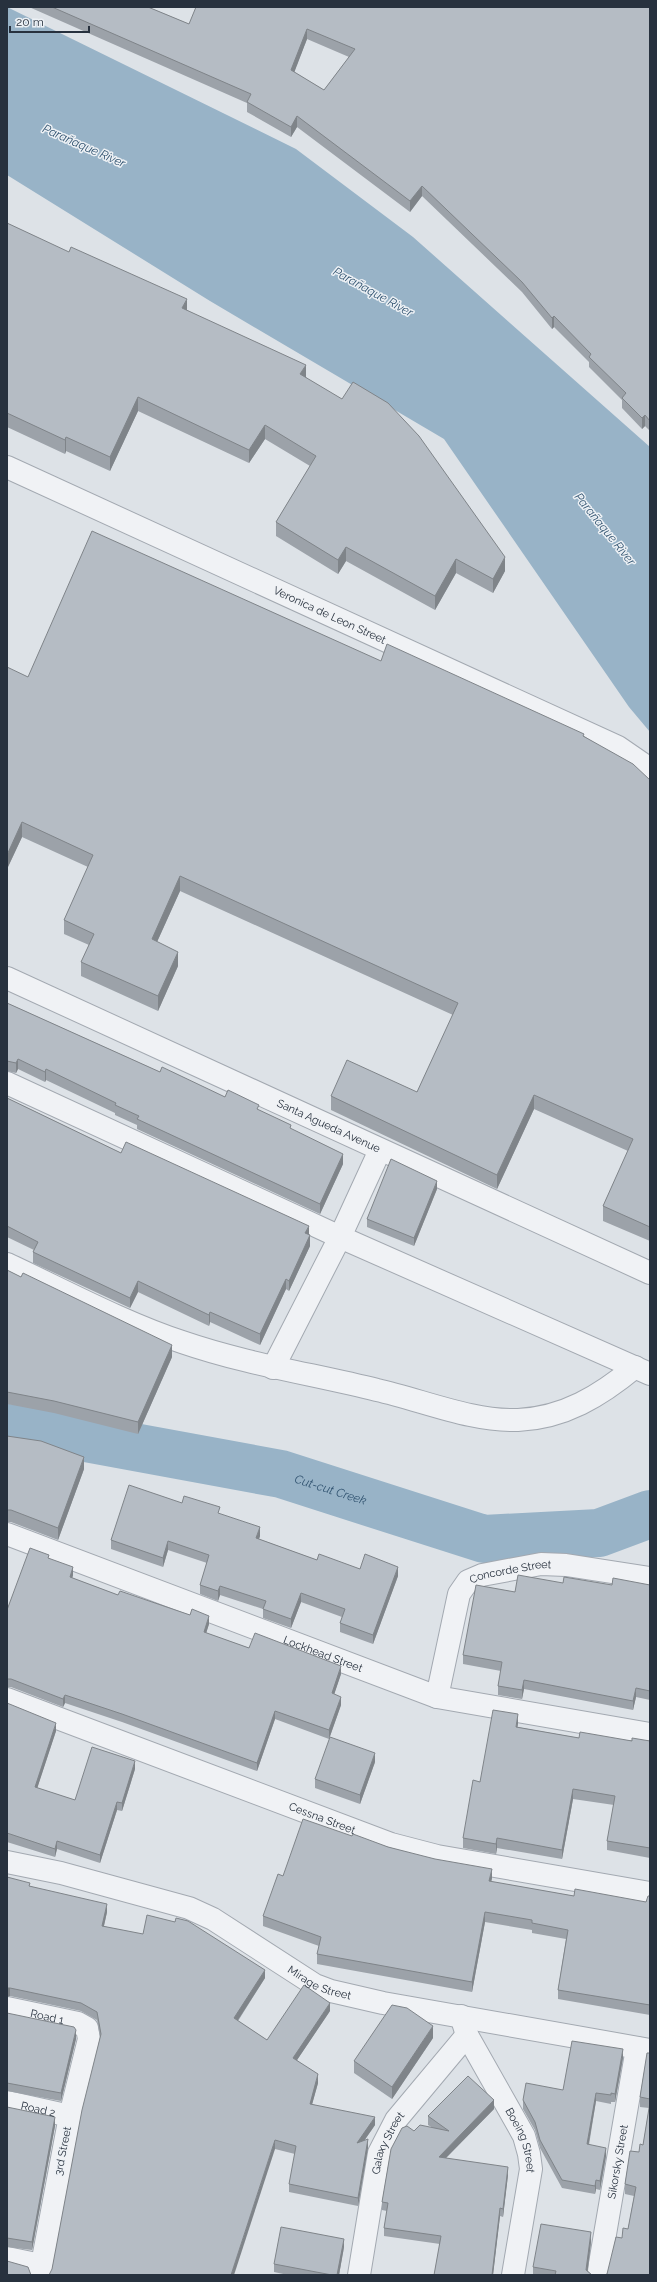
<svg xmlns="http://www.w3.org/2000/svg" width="657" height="2282" font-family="Raleway,sans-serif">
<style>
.water{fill:#98b3c7}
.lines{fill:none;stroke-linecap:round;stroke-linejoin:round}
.river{stroke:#98b3c7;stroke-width:48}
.street-casing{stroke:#a3a9b1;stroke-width:24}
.street{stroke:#f0f2f5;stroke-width:22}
.wall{fill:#9ca2a9;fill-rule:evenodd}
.shaded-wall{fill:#7f8489}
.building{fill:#b5bcc4;stroke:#7f8489;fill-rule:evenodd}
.labels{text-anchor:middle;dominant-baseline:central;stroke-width:3;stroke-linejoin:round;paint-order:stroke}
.street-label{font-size:11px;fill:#27313e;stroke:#edf1f5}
.water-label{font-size:12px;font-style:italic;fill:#325471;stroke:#edf1f5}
</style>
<rect width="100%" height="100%" fill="#dde2e7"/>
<polygon class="water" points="7,7 296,149 413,237 650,447 650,732 629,707 444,439 210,301 7,175"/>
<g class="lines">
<path class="river" id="s1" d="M7,1428L58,1433L281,1474L484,1539L599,1533L650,1514"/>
<g class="street-casing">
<g id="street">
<path id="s2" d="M7,467L618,747L650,769"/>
<path id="s3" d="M7,978L650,1273"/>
<polyline points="7,1083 340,1237 650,1374"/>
<path d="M7,1264C63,1290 124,1323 182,1342C246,1364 312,1374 377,1390C422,1400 473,1422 518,1420C564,1418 600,1396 635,1367"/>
<polyline points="273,1368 340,1237 380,1150"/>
<path id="s4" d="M7,1534L437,1697L650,1734"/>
<path id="s5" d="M437,1697L459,1594L468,1581L482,1575L541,1564L566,1565L650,1578"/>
<path id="s6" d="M7,1699L391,1844L437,1856L650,1893"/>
<path id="s7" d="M7,1862L61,1873L189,1908L213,1919L315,1985L331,1991L383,2003L650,2050"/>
<path id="s8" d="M7,2008L78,2023L87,2028L89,2039L70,2116L40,2275"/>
<path id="s9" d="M461,2016L467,2035L524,2136L529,2154L531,2169L513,2275"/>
<path id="s10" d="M7,2102L70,2116"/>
<polyline points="7,2258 41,2265"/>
<path id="s11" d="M359,2275L379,2153L396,2120L467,2035"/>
<path id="s12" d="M598,2275L637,2048"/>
</g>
</g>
<use href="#street" class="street"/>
</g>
<g class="wall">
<path d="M29,7H148L189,24L650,7V431L645,426L642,429L622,408V400L589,367V362L554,327L552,329L522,292L422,196L410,212L297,127L291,137L247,112V103ZM307,39L349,57L324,90L294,72Z"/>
<polygon points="7,223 187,310 306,377 505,571 493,593 456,573 435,610 346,561 338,574 276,536 276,522 310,466 265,439 249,463 138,411 110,471 66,451 65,454 7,427"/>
<polygon points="381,661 584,736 650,780 650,1241 603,1221 603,1206 628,1151 534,1109 497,1189 331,1110 331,1096 417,1092 453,1015 180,891 157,942 178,966 158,1011 81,976 81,962 89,945 64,934 64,920 88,867 22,837 7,869 28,677"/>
<polygon points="7,1003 160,1072 259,1110 291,1129 343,1164 320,1214 137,1129 137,1125 115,1115 115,1113 46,1080 45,1082 18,1069 16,1073 7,1071"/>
<polygon points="7,1098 121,1153 309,1235 310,1246 289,1291 286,1289 260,1345 210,1322 209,1326 138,1292 130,1308 33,1263 33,1252 34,1250 7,1237"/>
<polygon points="437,1189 414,1246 367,1227 367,1219"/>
<polygon points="7,1270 172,1357 138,1434 54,1413 7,1404"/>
<polygon points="7,1436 84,1469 58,1540 11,1522 7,1522"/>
<polygon points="220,1514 260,1536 259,1539 317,1560 360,1569 398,1576 373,1644 340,1632 340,1623 342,1617 301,1602 291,1628 263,1618 263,1609 220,1595 218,1601 200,1594 200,1585 207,1563 168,1550 163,1567 111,1549 111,1540"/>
<polygon points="49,1558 73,1575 72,1578 118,1595 209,1624 206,1633 249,1648 341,1674 334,1694 341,1705 329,1739 275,1719 257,1771 122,1722 65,1703 63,1707 11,1687 7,1687 7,1610"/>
<polygon points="563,1583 612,1585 650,1585 650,1700 636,1697 633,1710 524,1689 522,1699 498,1695 498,1686 501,1671 463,1664 463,1655 515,1592"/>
<polygon points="7,1703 56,1731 37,1788 75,1800 135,1769 122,1811 117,1810 100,1863 57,1849 55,1857 7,1842"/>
<polygon points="518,1724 517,1727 579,1738 650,1741 650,1858 607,1850 607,1841 614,1805 573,1799 562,1859 497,1848 496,1854 463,1848 463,1838 480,1782"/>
<polygon points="375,1762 360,1804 315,1788 315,1779"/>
<polygon points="352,1836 492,1878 491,1882 574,1896 646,1902 650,1896 650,2015 558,1999 558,1990 566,1939 532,1933 532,1930 485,1922 472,1992 317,1964 317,1954 319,1946 263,1926 263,1916 283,1876"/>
<polygon points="7,1877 30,1886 107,1912 104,1926 265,1978 238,2021 267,2040 330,2011 297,2060 318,2083 312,2104 375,2125 364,2141 368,2148 358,2206 289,2192 289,2184 295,2154 275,2149 52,2269 100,2037 97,2020 81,2011 10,1996 7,1997"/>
<polygon points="7,2013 76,2039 61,2101 7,2091"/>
<polygon points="433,2038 392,2099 354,2073 354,2061"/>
<polygon points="650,2053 650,2275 607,2274 622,2238 628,2229 634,2196 625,2194 625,2184 643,2145 649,2108 640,2107 640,2097"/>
<polygon points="623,2058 615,2102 611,2102 611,2104 596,2101 589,2145 606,2156 600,2190 596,2189 595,2194 562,2188 540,2148 535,2130 523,2109 523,2100 563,2090"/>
<polygon points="7,2107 55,2126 32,2250 7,2247"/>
<polygon points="494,2109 446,2158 508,2175 503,2217 500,2216 493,2275 434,2275 440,2244 384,2236 384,2228 387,2211 382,2210 382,2202 414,2131 433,2128 428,2125 428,2116"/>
<polygon points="591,2242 588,2271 592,2275 533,2275 533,2267"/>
<polygon points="344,2247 339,2275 288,2275 274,2272 274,2264"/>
</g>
<g class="shaded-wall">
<polygon points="307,29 307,39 291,81 291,70"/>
<polygon points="297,116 297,127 291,137 291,127"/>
<polygon points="422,186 422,196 410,212 410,201"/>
<polygon points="187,299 187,312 182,308"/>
<polygon points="554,316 554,327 552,329 552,318"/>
<polygon points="306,365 306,379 300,374"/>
<polygon points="138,397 138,411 110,471 110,457"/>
<polygon points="645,415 645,426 642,429 642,418"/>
<polygon points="265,425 265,439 249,463 249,450"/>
<polygon points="66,437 66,451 65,454 65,440"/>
<polygon points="346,547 346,561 338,574 338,560"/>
<polygon points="505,557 505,571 493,593 493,579"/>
<polygon points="456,559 456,573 435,610 435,596"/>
<polygon points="22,822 22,837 7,869 7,855"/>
<polygon points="180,876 180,891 152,953 152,939"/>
<polygon points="178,952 178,966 158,1011 158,996"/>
<polygon points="18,1059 18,1069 16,1073 16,1063"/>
<polygon points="46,1069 46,1080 45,1082 45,1072"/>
<polygon points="534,1095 534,1109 497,1189 497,1175"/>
<polygon points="343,1154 343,1164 320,1214 320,1204"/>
<polygon points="437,1181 437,1189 414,1246 414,1238"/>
<polygon points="309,1226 309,1236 305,1233"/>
<polygon points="310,1235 310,1246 289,1291 289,1281"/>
<polygon points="286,1279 286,1289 260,1345 260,1334"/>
<polygon points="138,1281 138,1292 130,1308 130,1298"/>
<polygon points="210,1312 210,1322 209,1326 209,1315"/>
<polygon points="172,1345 172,1357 138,1434 138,1422"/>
<polygon points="84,1457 84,1469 58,1540 58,1528"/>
<polygon points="260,1527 260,1536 256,1547 256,1538"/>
<polygon points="168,1541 168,1550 163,1567 163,1558"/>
<polygon points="73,1567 73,1575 70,1586 70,1577"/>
<polygon points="398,1567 398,1576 373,1644 373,1635"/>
<polygon points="220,1586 220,1595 218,1601 218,1591"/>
<polygon points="301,1593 301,1602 291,1628 291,1619"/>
<polygon points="209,1616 209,1624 204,1640 204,1632"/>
<polygon points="341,1666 341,1674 332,1701 332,1693"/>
<polygon points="524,1680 524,1689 522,1699 522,1690"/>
<polygon points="636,1688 636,1697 633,1710 633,1701"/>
<polygon points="65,1695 65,1703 63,1707 63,1699"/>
<polygon points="341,1697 341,1705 329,1739 329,1730"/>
<polygon points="275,1711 275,1719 257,1771 257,1763"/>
<polygon points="518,1714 518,1724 516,1736 516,1727"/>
<polygon points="56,1723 56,1731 35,1795 35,1787"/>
<polygon points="375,1753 375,1762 360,1804 360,1795"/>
<polygon points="135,1761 135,1769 122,1811 122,1803"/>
<polygon points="573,1789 573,1799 562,1859 562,1850"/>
<polygon points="117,1802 117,1810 100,1863 100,1855"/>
<polygon points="497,1838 497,1848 496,1854 496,1844"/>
<polygon points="57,1841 57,1849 55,1857 55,1849"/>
<polygon points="492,1869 492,1878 489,1891 489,1881"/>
<polygon points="107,1904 107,1912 102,1934 102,1926"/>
<polygon points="485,1912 485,1922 472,1992 472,1982"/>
<polygon points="265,1970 265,1978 234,2026 234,2018"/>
<polygon points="7,1988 10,1988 10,1996 7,1997"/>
<polygon points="330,2003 330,2011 293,2066 293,2058"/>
<polygon points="433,2026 433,2038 392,2099 392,2087"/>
<polygon points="76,2030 76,2039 61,2101 61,2093"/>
<polygon points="623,2049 623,2058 615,2102 615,2094"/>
<polygon points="318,2074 318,2083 310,2112 310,2104"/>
<polygon points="596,2093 596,2101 587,2153 587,2144"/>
<polygon points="494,2100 494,2109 439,2165 439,2157"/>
<polygon points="55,2117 55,2126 32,2250 32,2242"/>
<polygon points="375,2117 375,2125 357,2151 357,2143"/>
<polygon points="368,2139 368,2148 358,2206 358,2198"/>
<polygon points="275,2140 275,2149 234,2275 231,2275"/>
<polygon points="606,2148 606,2156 600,2190 600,2181"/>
<polygon points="508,2167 508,2175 503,2217 503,2209"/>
<polygon points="596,2180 596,2189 595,2194 595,2186"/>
<polygon points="500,2208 500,2216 493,2275 492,2275"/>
<polygon points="591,2232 591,2242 587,2275 586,2270"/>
<polygon points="344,2239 344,2247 339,2275 337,2275"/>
</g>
<g class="building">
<path d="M52,7H148L189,24L196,7H650V421L645,415L642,418L622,398L626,393L589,357L591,354L554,316L552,318L522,282L422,186L410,201L297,116L291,127L247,102L251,94ZM307,29L355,49L324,90L291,70Z"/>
<polygon points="7,223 69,252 71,247 187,299 182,308 306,365 300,374 342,399 353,382 388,403 419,436 505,557 493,579 456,559 435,596 346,547 338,560 276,522 316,456 265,425 249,450 138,397 110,457 66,437 65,440 7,413"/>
<polygon points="92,531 381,661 387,644 584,734 583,736 633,764 650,780 650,1227 603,1206 633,1139 534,1095 497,1175 331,1096 347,1060 417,1092 458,1003 180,876 152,939 178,952 158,996 81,962 94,934 64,920 93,855 22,822 7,855 7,667 28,677"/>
<polygon points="7,1003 160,1072 162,1067 225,1097 228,1090 259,1105 257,1109 291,1125 290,1128 343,1154 320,1204 137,1119 139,1116 115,1105 116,1103 46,1069 45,1072 18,1059 16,1063 7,1061"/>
<polygon points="7,1098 121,1153 126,1142 309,1226 305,1233 310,1235 289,1281 286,1279 260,1334 210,1312 209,1315 138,1281 130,1298 33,1252 38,1242 7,1226"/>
<polygon points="391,1159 437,1181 414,1238 367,1219"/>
<polygon points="7,1270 21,1277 23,1273 172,1345 138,1422 54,1401 7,1392"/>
<polygon points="7,1436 41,1441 84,1457 58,1528 11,1510 7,1510"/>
<polygon points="129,1485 182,1503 184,1496 220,1507 218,1513 260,1527 256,1538 317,1560 319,1554 360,1569 365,1554 398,1567 373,1635 340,1623 345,1609 301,1593 291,1619 263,1609 266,1601 220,1586 218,1591 200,1585 209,1555 168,1541 163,1558 111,1540"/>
<polygon points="30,1548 49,1555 48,1558 73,1567 70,1577 118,1595 120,1591 190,1615 192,1609 209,1616 204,1632 249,1648 255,1633 341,1666 332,1693 341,1697 329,1730 275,1711 257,1763 122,1714 65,1695 63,1699 11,1679 7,1679 7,1610"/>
<polygon points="518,1575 563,1583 564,1577 612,1585 613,1578 650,1585 650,1691 636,1688 633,1701 524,1680 522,1690 498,1686 502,1662 463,1655 476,1585 515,1592"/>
<polygon points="7,1703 56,1723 35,1787 75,1800 92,1747 135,1761 122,1803 117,1802 100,1855 57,1841 55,1849 7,1833"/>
<polygon points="493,1710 518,1714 516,1727 579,1738 580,1732 632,1741 632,1738 650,1741 650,1848 607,1841 615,1796 573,1789 562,1850 497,1838 496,1844 463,1838 473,1780 480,1782"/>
<polygon points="330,1737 375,1753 360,1795 315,1779"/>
<polygon points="303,1819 352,1836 353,1834 388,1847 435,1859 492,1869 489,1881 574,1896 575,1889 646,1902 648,1896 650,1896 650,2005 558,1990 568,1930 532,1923 532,1920 485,1912 472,1982 317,1954 321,1937 263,1916 278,1874 283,1876"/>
<polygon points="7,1877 30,1883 29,1886 107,1904 102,1926 143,1934 147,1915 175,1922 176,1918 188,1921 265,1970 234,2018 267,2040 304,1985 330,2003 293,2058 318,2074 310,2104 375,2117 357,2143 368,2139 358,2198 289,2184 296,2146 275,2140 231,2275 49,2275 52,2269 82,2110 101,2034 97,2012 81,2003 10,1988 7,1988"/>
<polygon points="392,2005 407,2008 433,2026 392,2087 354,2061"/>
<polygon points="7,2013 74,2027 76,2030 61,2093 7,2083"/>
<polygon points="572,2041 623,2049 615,2094 611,2093 611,2095 596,2093 587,2144 606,2148 600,2181 596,2180 595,2186 562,2180 540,2140 535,2122 523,2100 526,2083 563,2090"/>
<polygon points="647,2053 650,2053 650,2099 640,2097"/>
<polygon points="468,2076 494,2100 439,2157 508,2167 503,2209 500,2208 492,2275 434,2275 441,2236 384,2228 388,2203 382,2202 391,2149 402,2128 407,2126 414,2131 420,2125 449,2131 428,2116"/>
<polygon points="650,2102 650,2275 605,2275 607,2274 616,2237 622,2238 623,2228 628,2229 636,2187 625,2184 630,2151 639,2152 640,2144 643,2145"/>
<polygon points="7,2107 55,2117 32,2242 7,2238"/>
<polygon points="541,2224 591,2232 586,2270 592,2275 555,2275 556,2271 533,2267"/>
<polygon points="281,2227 344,2239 337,2275 332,2275 274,2264"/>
<polygon points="7,2261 28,2267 31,2275 7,2275"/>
</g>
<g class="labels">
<g class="street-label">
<text stroke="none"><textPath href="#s2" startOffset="355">Veronica de Leon Street</textPath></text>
<text stroke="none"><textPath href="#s3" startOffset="354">Santa Agueda Avenue</textPath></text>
<text stroke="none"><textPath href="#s5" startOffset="165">Concorde Street</textPath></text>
<text stroke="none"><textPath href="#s4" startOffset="338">Lockhead Street</textPath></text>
<text stroke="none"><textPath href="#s6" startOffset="337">Cessna Street</textPath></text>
<text stroke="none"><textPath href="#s7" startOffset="339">Mirage Street</textPath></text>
<text stroke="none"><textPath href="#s8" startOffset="41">Road 1</textPath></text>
<text stroke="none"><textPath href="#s10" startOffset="32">Road 2</textPath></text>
<text stroke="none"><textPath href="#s9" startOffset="139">Boeing Street</textPath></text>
<text stroke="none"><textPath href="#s11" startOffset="136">Galaxy Street</textPath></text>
<text transform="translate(63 2151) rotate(-79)">3rd Street</text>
<text stroke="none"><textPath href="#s12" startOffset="115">Sikorsky Street</textPath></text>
</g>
<g class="water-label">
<text transform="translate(84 146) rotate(24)">Parañaque River</text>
<text transform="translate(373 292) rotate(29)">Parañaque River</text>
<text transform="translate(605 529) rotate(51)">Parañaque River</text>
<text stroke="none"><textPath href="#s1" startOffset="330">Cut-cut Creek</textPath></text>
</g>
</g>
<rect width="657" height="2282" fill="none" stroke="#27313e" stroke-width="16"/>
<path d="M10 26v6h79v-6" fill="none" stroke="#27313e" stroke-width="2"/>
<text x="16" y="26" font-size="12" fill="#27313e" stroke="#edf1f5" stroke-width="3" paint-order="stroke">20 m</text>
</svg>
